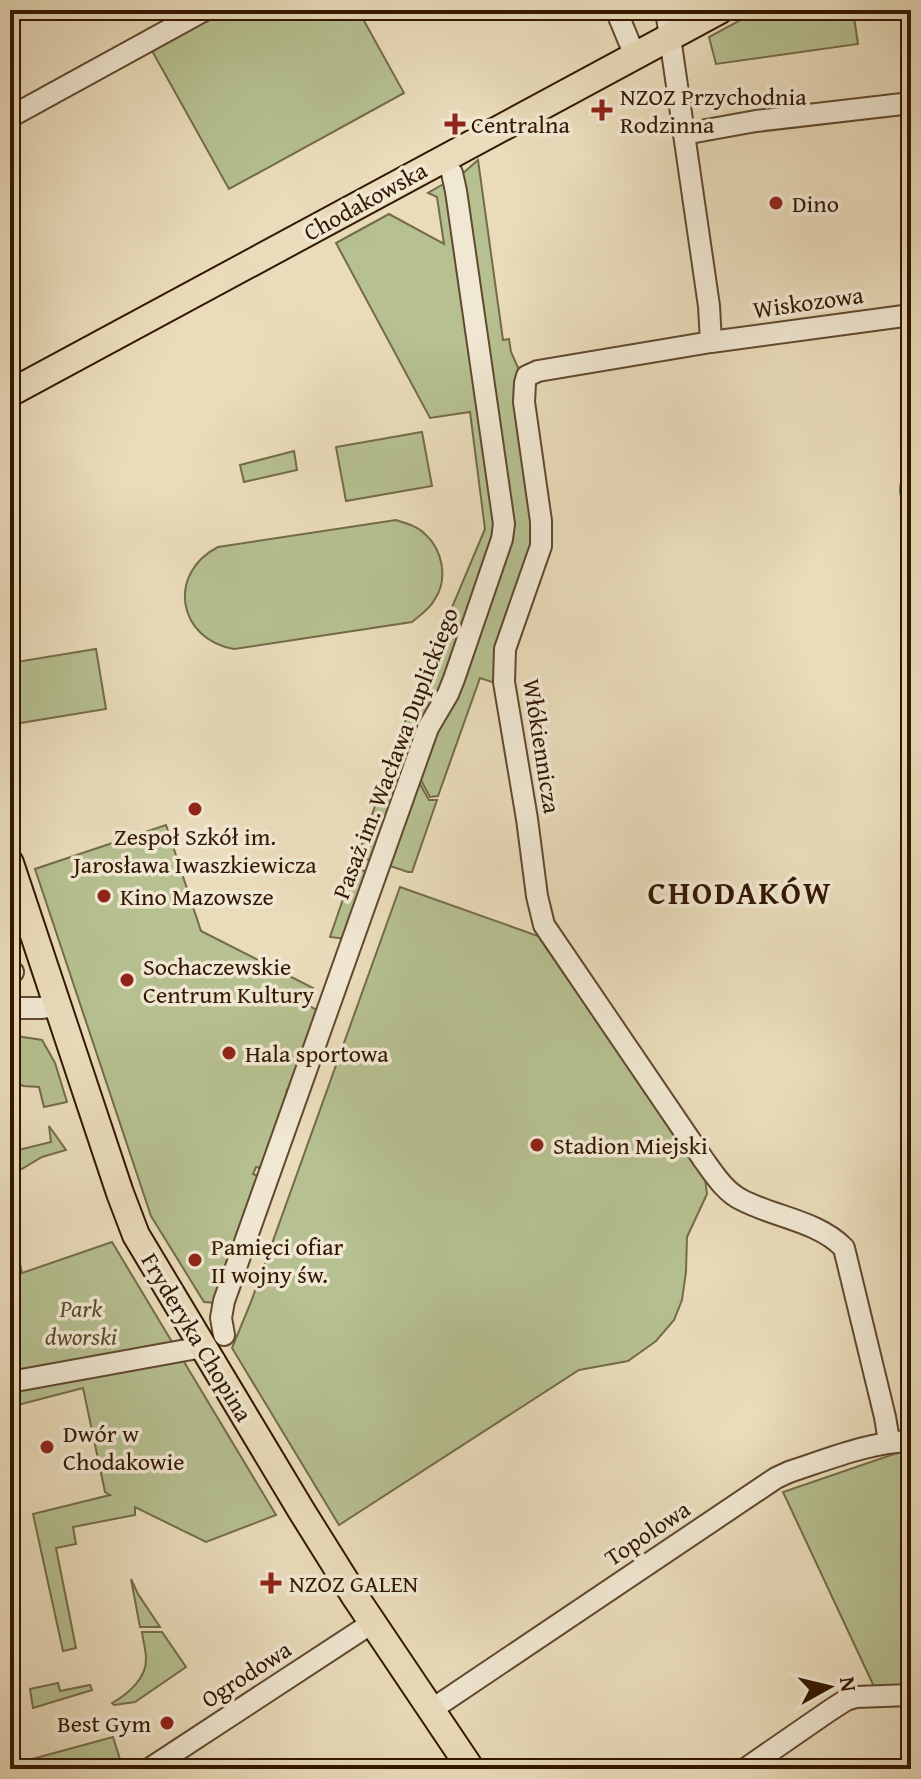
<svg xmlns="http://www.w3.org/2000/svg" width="921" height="1779" font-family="'Gentium Book Plus',serif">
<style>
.green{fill:#b6c090;stroke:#746c48;stroke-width:2}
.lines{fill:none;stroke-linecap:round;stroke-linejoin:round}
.minor-casing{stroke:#61482f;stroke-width:24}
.major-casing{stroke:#331700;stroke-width:30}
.minor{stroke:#f1e8d3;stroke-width:20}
.major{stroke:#eadcbb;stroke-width:26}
.poi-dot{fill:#8f2418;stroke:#f1e8d3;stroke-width:3}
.labels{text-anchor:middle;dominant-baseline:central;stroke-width:7;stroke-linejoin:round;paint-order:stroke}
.poi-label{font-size:24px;fill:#331700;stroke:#f1e8d3;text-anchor:start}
.street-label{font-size:24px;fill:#331700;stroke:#f1e8d3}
.park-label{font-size:24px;font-style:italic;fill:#5a4a2b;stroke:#f1e8d3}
.district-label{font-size:32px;font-weight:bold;letter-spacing:2px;fill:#331700;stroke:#f1e8d3}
</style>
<rect width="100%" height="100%" fill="#eadcbb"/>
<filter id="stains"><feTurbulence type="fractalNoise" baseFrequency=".0025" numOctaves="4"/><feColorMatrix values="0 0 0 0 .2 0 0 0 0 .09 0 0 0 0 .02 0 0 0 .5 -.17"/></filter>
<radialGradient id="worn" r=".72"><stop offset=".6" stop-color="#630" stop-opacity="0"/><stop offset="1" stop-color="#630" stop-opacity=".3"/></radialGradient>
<g class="green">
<polygon points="224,10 358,10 404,93 229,189 151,49"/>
<polygon points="759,10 853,10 858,44 716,64 709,37"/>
<polygon points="478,160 503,340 509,339 511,352 520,372 535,537 500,634 498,684 480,678 438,796 430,797 417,773 505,551 461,175"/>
<polygon points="447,182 498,520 443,692 413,753 396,746 415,695 485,529 470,412 430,418 336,243 389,214 444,244 437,197 428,193"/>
<polygon points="422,432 432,486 346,501 336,447"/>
<polygon points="294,451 297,470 244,482 240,465"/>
<path d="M911,456V520C894,488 899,487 911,456Z"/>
<path d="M396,520C406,523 417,526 425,534C443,550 448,579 435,599C430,609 420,615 412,622L234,649C177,639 167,573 218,547Z"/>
<polygon points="96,649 106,709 14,724 10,701 10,663"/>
<polygon points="394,750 411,758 401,774 374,862 358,856"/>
<polygon points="416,777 429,800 437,800 412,872 408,872 384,864"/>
<polygon points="166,825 201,931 313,988 308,1005 320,1012 292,1091 287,1090 286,1096 289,1098 264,1169 256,1167 253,1174 261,1177 227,1274 223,1273 220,1279 224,1281 215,1303 204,1302 151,1216 35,869"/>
<polygon points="354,867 370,873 360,900 356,899 354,904 358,906 346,939 330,937"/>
<polygon points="400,887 538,936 705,1178 707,1194 687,1237 686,1272 682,1300 674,1320 656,1341 628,1361 579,1370 339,1525 232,1348 251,1302"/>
<polygon points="10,1035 42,1040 55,1063 67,1102 44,1107 39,1087 23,1086 10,1079"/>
<polygon points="49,1126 66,1150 42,1157 10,1176 10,1152 51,1142"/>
<polygon points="10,1220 22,1273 112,1242 276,1515 206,1542 135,1507 135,1515 73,1527 76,1544 56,1548 76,1648 63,1651 33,1514 110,1495 105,1492 83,1388 10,1407"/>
<polygon points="900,1452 911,1452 911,1693 877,1693 783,1492"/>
<polygon points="131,1579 138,1594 160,1627 140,1627"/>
<path d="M142,1632H162L186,1667L135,1702L114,1705L112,1703C128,1694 147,1678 146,1658C146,1650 143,1641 142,1632Z"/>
<polygon points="58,1683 60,1691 90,1685 92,1690 33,1708 30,1689"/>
<polygon points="113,1737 123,1769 10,1769 10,1765"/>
</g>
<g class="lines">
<g class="minor-casing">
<g id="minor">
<polyline points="616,10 635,56"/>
<path d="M666,10L709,306L711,342L538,371L527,376L525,383L524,402L541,521V546L505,649L504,682L527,819L537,896L544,925L703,1159C714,1174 725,1192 742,1200C774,1217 818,1221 844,1248L885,1417L889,1441"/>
<polyline points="10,117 205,10"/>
<polyline points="684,134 756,121 911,103"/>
<polyline points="711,342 911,315"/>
<polyline points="10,972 13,972"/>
<polyline points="10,1008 41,1008 57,1006"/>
<polyline points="224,1335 221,1318 224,1301 428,728 448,694 454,679 502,539 504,524 456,191 452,173"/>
<polyline points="10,1382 203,1347"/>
<path d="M431,1710L776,1478L789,1472C829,1459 869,1442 911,1441"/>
<polyline points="149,1769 372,1623"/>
<polyline points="745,1769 829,1711 846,1700 856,1697 911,1695"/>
</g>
</g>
<g class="major-casing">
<g id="major">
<polyline points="10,393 720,10"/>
<polyline points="10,863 120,1193 136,1235 301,1510 356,1598 471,1769"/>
</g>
</g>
<use href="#minor" class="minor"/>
<use href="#major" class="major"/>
</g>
<g class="poi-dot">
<path d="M598 98h8v8h8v8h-8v8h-8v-8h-8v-8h8z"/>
<path d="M451 112h8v8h8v8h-8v8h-8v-8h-8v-8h8z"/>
<circle cx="776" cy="203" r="8"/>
<circle cx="195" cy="809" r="8"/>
<circle cx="104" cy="896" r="8"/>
<circle cx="127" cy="980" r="8"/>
<circle cx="229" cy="1053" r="8"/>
<circle cx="537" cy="1145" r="8"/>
<circle cx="195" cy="1260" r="8"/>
<circle cx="47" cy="1447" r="8"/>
<path d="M267 1571h8v8h8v8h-8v8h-8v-8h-8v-8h8z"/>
<circle cx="167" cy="1723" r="8"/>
</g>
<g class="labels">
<g class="poi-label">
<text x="620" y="96">NZOZ Przychodnia<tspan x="620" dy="28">Rodzinna</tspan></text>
<text x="471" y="124">Centralna</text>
<text x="792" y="203">Dino</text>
<text x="195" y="836" text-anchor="middle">Zespoł Szkół im.<tspan x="195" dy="28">Jarosława Iwaszkiewicza</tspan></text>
<text x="120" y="896">Kino Mazowsze</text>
<text x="143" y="966">Sochaczewskie<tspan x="143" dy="28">Centrum Kultury</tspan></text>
<text x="245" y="1053">Hala sportowa</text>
<text x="553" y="1145">Stadion Miejski</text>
<text x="211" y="1246">Pamięci ofiar<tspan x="211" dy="28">II wojny św.</tspan></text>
<text x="63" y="1433">Dwór w<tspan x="63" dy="28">Chodakowie</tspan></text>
<text x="289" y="1583">NZOZ GALEN</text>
<text x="151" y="1723" text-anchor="end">Best Gym</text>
</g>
<g class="street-label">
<text transform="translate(365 201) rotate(-29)">Chodakowska</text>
<text transform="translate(808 302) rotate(-8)">Wiskozowa</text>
<text transform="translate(542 746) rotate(81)">Włókiennicza</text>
<text transform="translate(395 753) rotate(-69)">Pasaż im. Wacława Duplickiego</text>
<text transform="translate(197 1337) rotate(59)">Fryderyka Chopina</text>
<text transform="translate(647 1533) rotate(-34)">Topolowa</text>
<text transform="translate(246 1674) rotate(-33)">Ogrodowa</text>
</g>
<g class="park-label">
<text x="81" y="1308">Park<tspan x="81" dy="28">dworski</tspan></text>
</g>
<g class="district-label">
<text x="740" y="892">CHODAKÓW</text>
</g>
</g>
<rect width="921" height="1779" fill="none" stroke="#eadcbb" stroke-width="40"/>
<rect x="12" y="12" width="897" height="1755" fill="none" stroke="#331700" stroke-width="4"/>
<rect x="20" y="20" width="881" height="1739" fill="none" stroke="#331700" stroke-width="2"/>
<g transform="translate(829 1687) rotate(82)" stroke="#f1e8d3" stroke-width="6" paint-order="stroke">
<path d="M0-6L14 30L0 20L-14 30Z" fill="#331700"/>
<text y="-12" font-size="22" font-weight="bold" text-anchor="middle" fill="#331700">N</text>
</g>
<rect width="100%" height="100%" filter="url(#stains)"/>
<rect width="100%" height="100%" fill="url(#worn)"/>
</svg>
